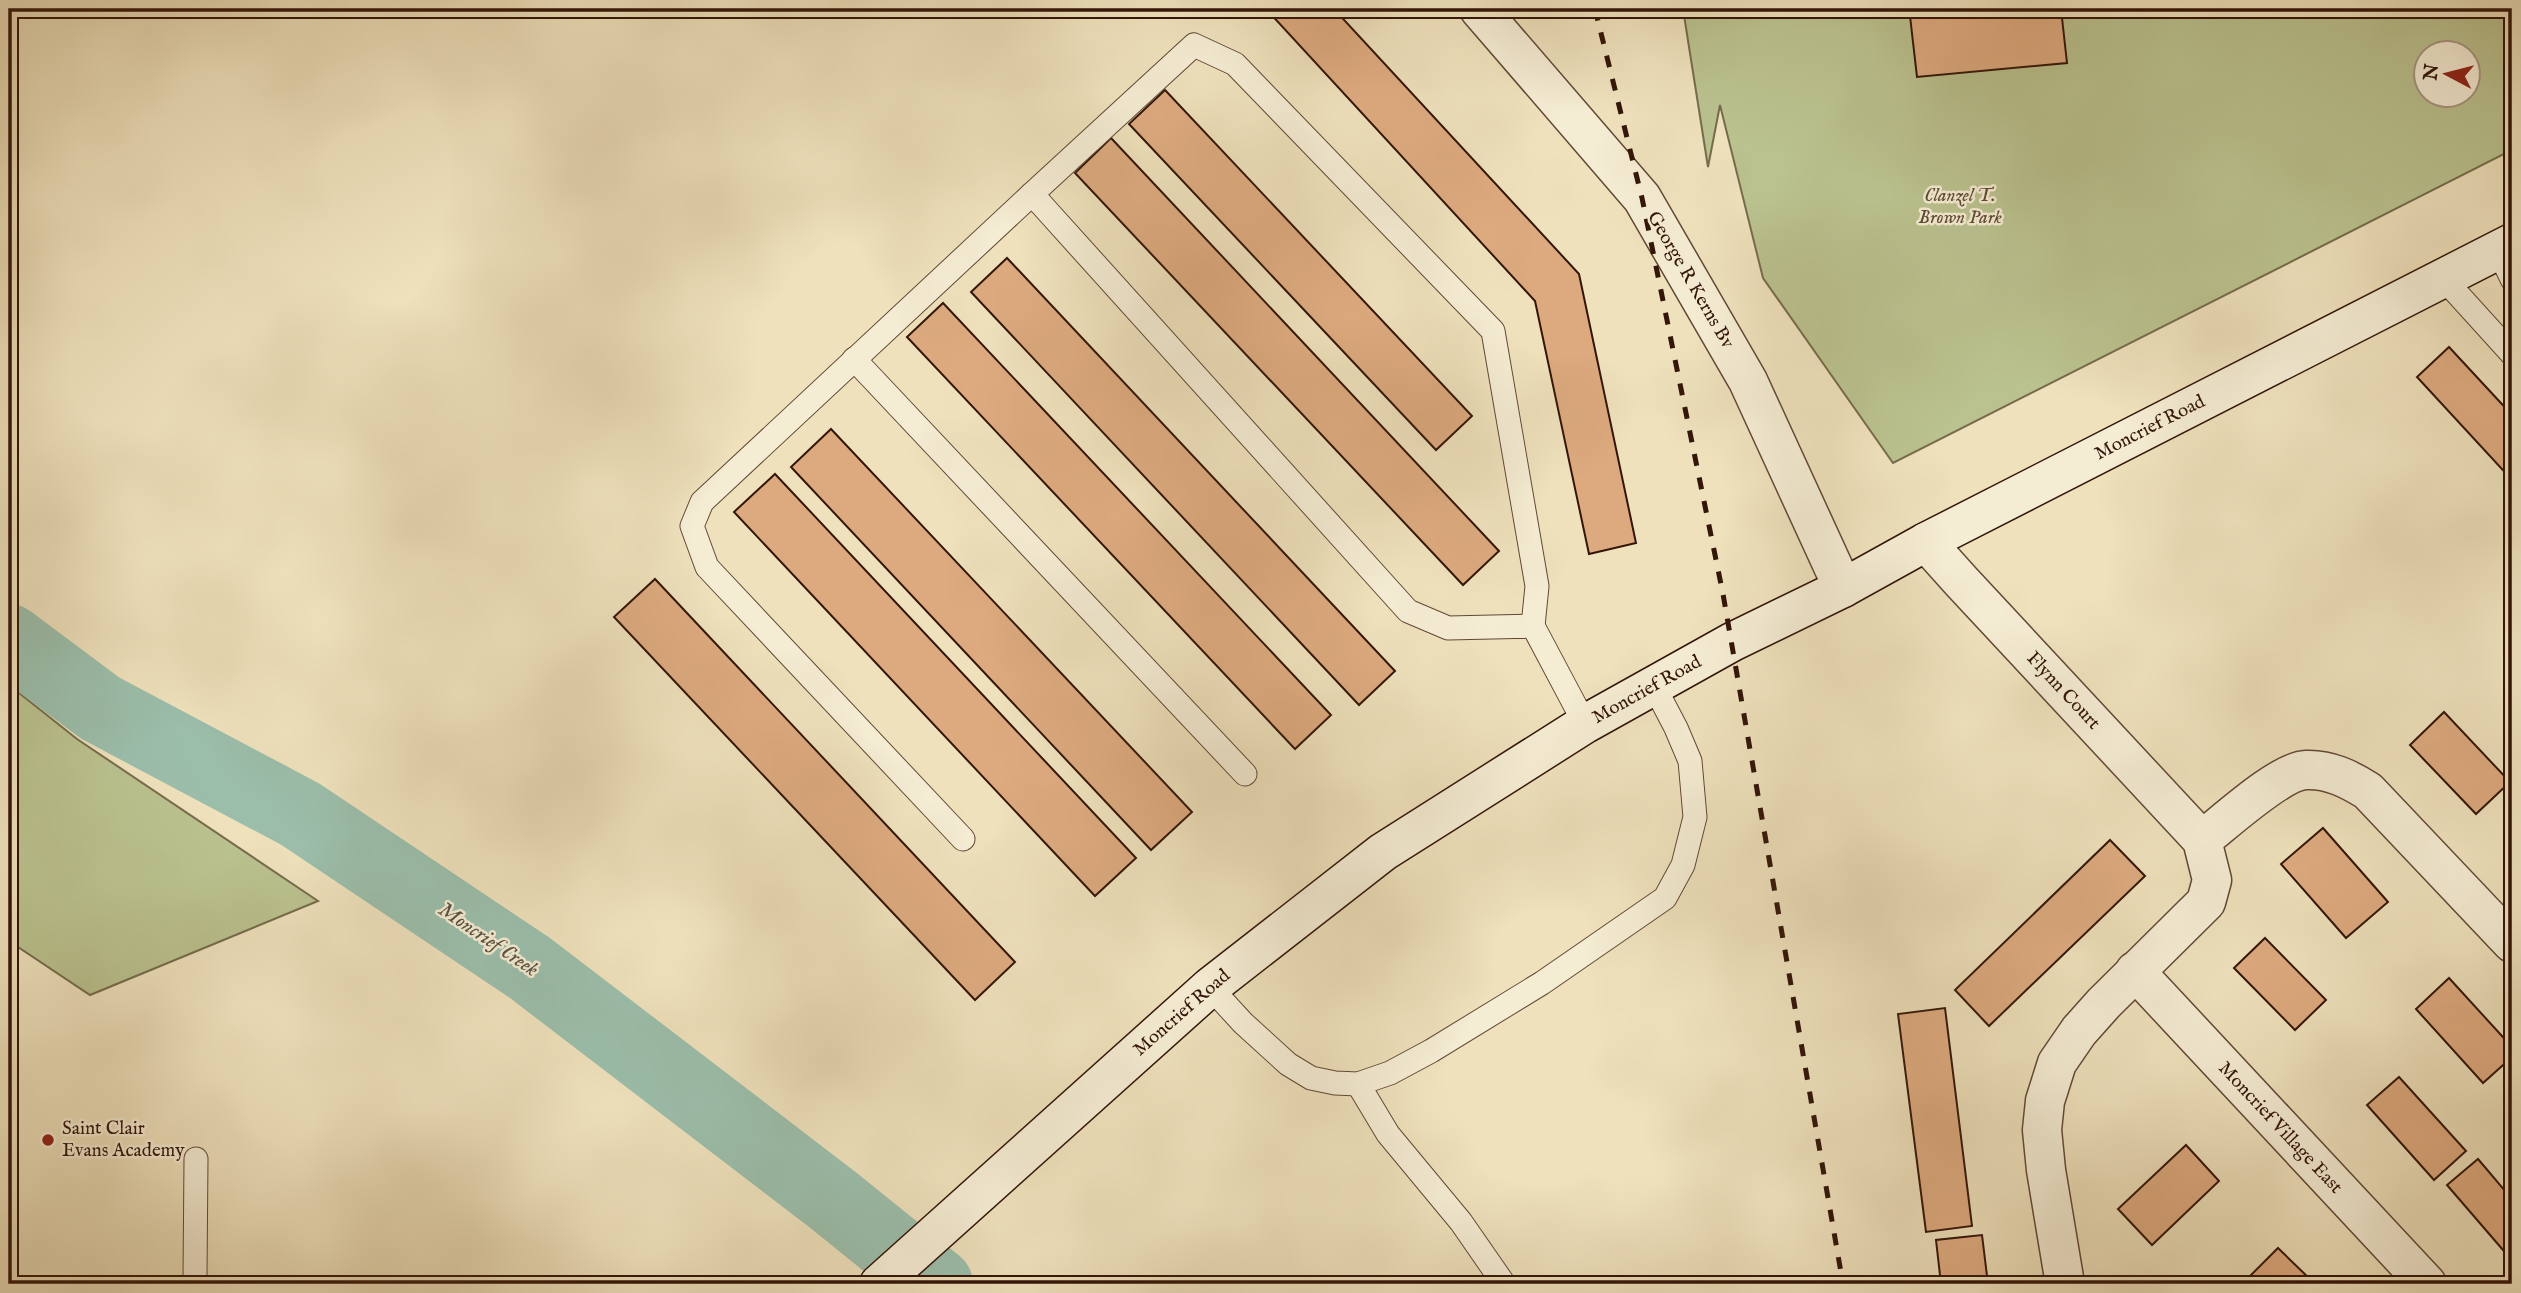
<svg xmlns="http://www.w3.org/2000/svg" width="2521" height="1293" font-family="'IM FELL English',serif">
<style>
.green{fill:#bac28f;stroke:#766c4c;stroke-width:2;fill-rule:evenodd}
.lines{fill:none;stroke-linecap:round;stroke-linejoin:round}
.river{stroke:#9bbeab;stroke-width:72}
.building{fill:#ddaa7f;stroke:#331509;stroke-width:2}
.lane-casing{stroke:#624836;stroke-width:25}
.street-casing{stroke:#624836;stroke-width:41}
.secondary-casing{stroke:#331509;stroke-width:41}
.lane{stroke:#f4ecd3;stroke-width:23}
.street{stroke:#f4ecd3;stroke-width:38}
.secondary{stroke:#f4ecd3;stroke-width:38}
.rail{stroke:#331509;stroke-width:5;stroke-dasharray:12 12;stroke-linecap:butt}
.poi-dot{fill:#8f2418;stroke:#f4ecd3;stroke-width:2.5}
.labels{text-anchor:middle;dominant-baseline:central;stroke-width:5;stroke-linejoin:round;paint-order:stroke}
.park-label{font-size:19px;font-style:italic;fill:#5c4931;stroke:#f4ecd3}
.street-label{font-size:19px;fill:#331509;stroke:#f4ecd3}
.poi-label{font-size:19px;fill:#331509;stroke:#f4ecd3;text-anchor:start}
.water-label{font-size:21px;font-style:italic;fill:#575042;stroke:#f4ecd3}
</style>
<rect width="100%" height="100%" fill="#eee1bc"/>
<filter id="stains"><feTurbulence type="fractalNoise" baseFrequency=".00286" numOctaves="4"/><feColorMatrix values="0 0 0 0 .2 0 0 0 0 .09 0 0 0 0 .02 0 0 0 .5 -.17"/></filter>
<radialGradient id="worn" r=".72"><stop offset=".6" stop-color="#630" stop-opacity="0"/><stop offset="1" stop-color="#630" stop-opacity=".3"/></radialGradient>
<g class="green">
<path d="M1683,9H2512V150L1893,463L1763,278L1720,105L1708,167ZM2426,52H2468V94H2426Z"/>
<polygon points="9,685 77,739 318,901 90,995 9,941"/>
</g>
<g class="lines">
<polyline class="river" points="9,640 100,708 300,814 530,968 833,1200 937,1284"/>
</g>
<g class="building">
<polygon points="1266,9 1334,9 1579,274 1636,543 1589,554 1535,301"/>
<polygon points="1979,9 2061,9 2067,63 1917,77 1910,16"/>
<polygon points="1165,90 1472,416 1436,450 1129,124"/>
<polygon points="1111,138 1499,551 1463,585 1075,173"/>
<polygon points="1007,258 1395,671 1359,705 971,292"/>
<polygon points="943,303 1331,715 1295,749 907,337"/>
<polygon points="2449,347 2512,415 2512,480 2417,377"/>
<polygon points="831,429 1192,812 1151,850 791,467"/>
<polygon points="775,474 1136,858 1095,896 734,512"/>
<polygon points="655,579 1015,962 975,1000 614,617"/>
<polygon points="2444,712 2510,782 2476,814 2410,745"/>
<polygon points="2323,828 2388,902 2346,938 2281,864"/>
<polygon points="2110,840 2145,876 1989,1026 1955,990"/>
<polygon points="2265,938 2326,1000 2295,1030 2234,968"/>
<polygon points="2449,978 2512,1047 2512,1057 2483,1083 2416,1009"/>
<polygon points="1945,1008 1972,1226 1926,1232 1898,1014"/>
<polygon points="2399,1077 2466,1151 2434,1180 2367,1105"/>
<polygon points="2186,1145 2219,1181 2152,1245 2118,1209"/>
<polygon points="2478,1159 2512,1199 2512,1242 2503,1250 2447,1185"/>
<polygon points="1982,1235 1988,1284 1941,1284 1936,1240"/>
<polygon points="2278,1248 2315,1284 2248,1284 2245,1281"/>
</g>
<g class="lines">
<g class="lane-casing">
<g id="lane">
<polyline points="1032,194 1194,45 1235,64 1493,331 1537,586 1533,626"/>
<polyline points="2498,250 2512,279"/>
<polyline points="2444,279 2512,354"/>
<polyline points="854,359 1245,774"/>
<polyline points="963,839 707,567 692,526 702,502 1032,194 1408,611 1448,628 1533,626 1585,724"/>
<polyline points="1210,987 1243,1023 1288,1064 1311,1078 1335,1083 1358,1084 1390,1073 1431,1051 1542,983 1665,898 1683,865 1695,817 1690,761 1676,728 1654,686"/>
<polyline points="1358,1084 1388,1134 1461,1222 1504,1284"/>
<polyline points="195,1277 196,1159"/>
</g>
</g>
<g class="street-casing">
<g id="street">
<polyline points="1479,9 1642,198 1748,381 1843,588"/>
<polyline points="1926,542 1961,581 2202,840 2212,880 2206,902 2104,1003 2079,1031 2057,1063 2045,1101 2042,1130 2046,1170 2065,1284"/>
<path d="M2202,840C2224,823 2280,771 2306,770C2329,769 2349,779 2368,791L2512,943"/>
<polyline points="2135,971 2427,1284"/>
</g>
</g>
<g class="secondary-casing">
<polyline id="secondary" points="879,1284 1210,987 1383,852 1585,724 1732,642 1843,588 1926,542 2512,243"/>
</g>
<use href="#lane" class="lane"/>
<use href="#street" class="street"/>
<use href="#secondary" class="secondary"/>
<polyline class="rail" points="1595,9 1642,198 1723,594 1843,1284"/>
</g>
<circle class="poi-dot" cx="48" cy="1140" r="7"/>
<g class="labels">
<g class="park-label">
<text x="1960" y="196">Clanzel T.<tspan x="1960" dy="22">Brown Park</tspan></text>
</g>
<g class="street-label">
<text transform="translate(1690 280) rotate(60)">George R Kerns Bv</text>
<text transform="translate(2150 428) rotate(-27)">Moncrief Road</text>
<text transform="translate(1647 690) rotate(-29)">Moncrief Road</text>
<text transform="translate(2063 691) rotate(47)">Flynn Court</text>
<text transform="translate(1182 1013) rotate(-41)">Moncrief Road</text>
<text transform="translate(2280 1128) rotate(47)">Moncrief Village East</text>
</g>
<g class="poi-label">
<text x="62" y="1129">Saint Clair<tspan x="62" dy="22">Evans Academy</tspan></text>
</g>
<g class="water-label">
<text transform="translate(488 940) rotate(34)">Moncrief Creek</text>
</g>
</g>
<rect width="2521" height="1293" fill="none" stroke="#eee1bc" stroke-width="35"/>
<rect x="10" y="10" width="2500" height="1272" fill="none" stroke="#331509" stroke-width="3.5"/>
<rect x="18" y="18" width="2486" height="1258" fill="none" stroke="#331509" stroke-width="2"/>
<g transform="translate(2447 74) rotate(277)"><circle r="33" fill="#f4ecd3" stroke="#a79682" stroke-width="2"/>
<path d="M0-5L12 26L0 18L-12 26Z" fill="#8f2418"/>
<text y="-10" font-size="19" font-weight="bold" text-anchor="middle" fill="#331509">N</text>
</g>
<rect width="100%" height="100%" filter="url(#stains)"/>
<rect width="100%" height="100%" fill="url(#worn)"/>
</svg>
